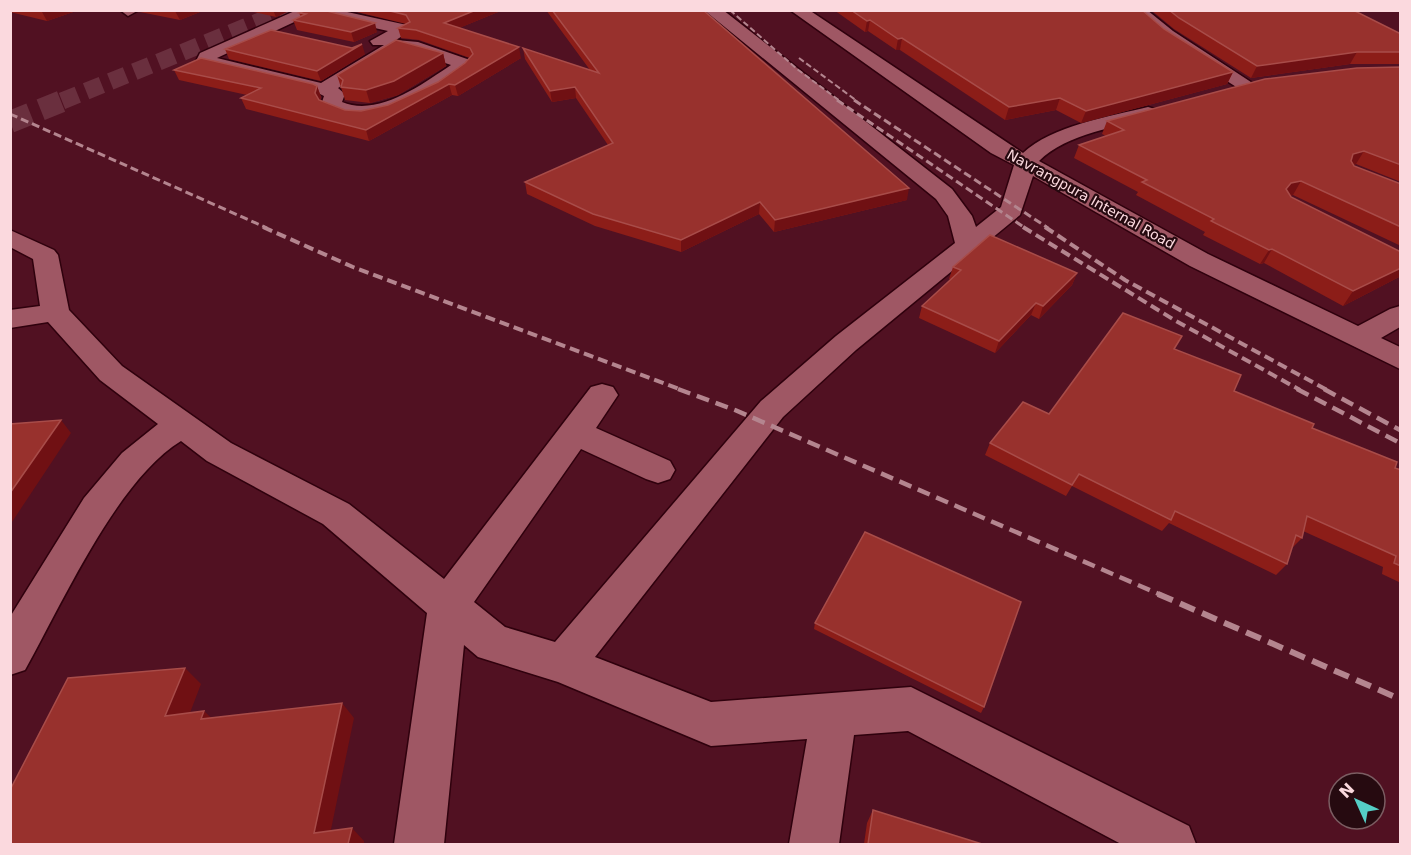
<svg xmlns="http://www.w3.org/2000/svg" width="1411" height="855" font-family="'DejaVu Sans',sans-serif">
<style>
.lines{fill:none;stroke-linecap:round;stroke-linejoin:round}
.major-tunnel-far1{stroke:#6a2f3e;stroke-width:17;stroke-dasharray:17 9;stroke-linecap:butt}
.major-tunnel{stroke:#6a2f3e;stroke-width:22;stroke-dasharray:22 11;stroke-linecap:butt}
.minor-casing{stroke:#2f010d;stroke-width:3}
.minor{fill:#9f5764;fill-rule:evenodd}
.rail-far4{stroke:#b4858f;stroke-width:2;stroke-dasharray:6 3;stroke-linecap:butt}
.rail-far3{stroke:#b4858f;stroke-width:3;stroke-dasharray:8 4;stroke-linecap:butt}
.rail-far2{stroke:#b4858f;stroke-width:4;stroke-dasharray:10 5;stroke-linecap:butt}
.rail-far1{stroke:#b4858f;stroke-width:4.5;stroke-dasharray:13 7;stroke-linecap:butt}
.rail{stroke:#b4858f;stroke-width:6;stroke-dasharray:16 8;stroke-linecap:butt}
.wall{fill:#8c1d18}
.shaded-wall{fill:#701013}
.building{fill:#98312d;stroke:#a84c49;stroke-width:1.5}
.labels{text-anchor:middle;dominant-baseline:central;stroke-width:4.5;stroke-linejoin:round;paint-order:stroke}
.far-street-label{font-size:14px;fill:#fbd9de;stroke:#260a10}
</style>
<rect width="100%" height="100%" fill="#511122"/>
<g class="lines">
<polyline class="major-tunnel-far1" points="62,101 287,10"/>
<polyline class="major-tunnel" points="10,122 65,100"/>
<g class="minor-casing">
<g id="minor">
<polygon points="120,10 139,10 128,16"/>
<path d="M297,10H320L217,58L321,83L384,45H373L370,41L388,31L326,17L324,14L326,11L338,10L407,25L410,31L396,40L418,42L470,60L473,64C459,85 390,119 365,120C351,121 336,115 324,109L321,105L324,96L318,93L199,65L196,61L200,53ZM399,50L410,51L451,65C421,85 378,117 342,102L345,94L338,88Z"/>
<path d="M704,10H723L952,189L972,216L976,227L1001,207L1014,165L991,153L790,10H809L1023,153C1051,126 1111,116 1148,107L1155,109L1158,113L1155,117C1118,127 1067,133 1039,161L1208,254L1358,326L1390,309L1400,306V327L1381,338L1400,347V369L1190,266L1033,176L1020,215L856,350L783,417L595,657L711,702L911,687L1189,826L1196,844H1121L908,731L854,735L839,844H789L807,739L711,746L558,682L478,657L464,645L444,844H394L427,613L323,524L207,461L181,441C117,480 62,604 25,670L10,675V617L84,498L122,453L158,424L100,380L48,322L10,328V310L40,306L33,259L10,247V230L54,250L58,255L69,310L122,366L231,443L349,504L444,579L591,387L602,384L613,387L618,395L596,428L670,461L675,470L670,479L658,483L646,479L581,449L474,602L505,627L555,642L761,401L836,336L955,243L948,216L936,199Z"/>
<polygon points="1129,10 1147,10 1173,31 1257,86 1248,92 1241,90 1161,39"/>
</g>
</g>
<use href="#minor" class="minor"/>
<g class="rail-far4">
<polyline points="730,10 797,69 840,101"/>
<polyline points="799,58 857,101"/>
</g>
<g class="rail-far3">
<polyline points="837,100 1025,228"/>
<polyline points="854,100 1048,228"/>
<polyline points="10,114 267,228"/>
</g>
<g class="rail-far2">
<polyline points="263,227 353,267 682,390"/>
<polyline points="1023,227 1176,321 1300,390"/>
<polyline points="1045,227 1125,280 1327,390"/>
</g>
<g class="rail-far1">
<polyline points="678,389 735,410 1161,595"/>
<polyline points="1297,389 1400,443"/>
<polyline points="1324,389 1400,430"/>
</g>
<polyline class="rail" points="1158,594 1400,699"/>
</g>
<g class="wall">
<polygon points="10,10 79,10 47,21 10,12"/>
<polygon points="139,10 205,10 180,20 140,12"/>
<polygon points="245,10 291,10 276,17"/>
<polygon points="349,10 503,10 459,28 521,58 458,96 452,95 369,141 246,109 241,98 247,95 179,80 174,70 317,86 321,97 320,100 345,110 361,111 388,105 438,82 465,63 470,58 419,40 401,38 398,28 406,24"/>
<polygon points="546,10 703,10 907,200 774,232 759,214 681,252 595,226 527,194 525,182 608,145 576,98 552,102 525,59 523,48 590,70"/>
<polygon points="834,10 1142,10 1164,29 1233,72 1227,84 1081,123 1056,110 1005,120 900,50 896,50 868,31 865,32"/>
<polygon points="1151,10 1353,10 1401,34 1401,64 1350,64 1251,78 1174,29"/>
<polygon points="299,13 377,32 354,42 297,30 293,20 301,17"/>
<polygon points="225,49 365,54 321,81 229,59"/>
<polygon points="443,53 446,66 398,95 370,103 345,100 337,75"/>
<polygon points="1401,67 1401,182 1356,164 1353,165 1354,166 1401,184 1401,246 1293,195 1290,196 1291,197 1401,252 1401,276 1343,306 1264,263 1260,264 1203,235 1205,232 1136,195 1138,192 1074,158 1079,145 1106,136 1102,134 1107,121"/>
<polygon points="953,267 1077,273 1072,285 1039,319 1031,315 995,353 919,318 922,306 951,280 949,279"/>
<polygon points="1174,349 1234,391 1401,470 1401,583 1382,574 1383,567 1303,531 1302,538 1292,548 1287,564 1276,575 1169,523 1162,531 1072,486 1066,496 985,455 990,443 1049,414"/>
<polygon points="815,623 984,707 981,713 814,629"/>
<polygon points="873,810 982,844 864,844 867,823"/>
</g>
<g class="shaded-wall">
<polygon points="45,10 79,10 47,21 42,12"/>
<polygon points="205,10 180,20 175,11"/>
<polygon points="273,10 291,10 276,17"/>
<polygon points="476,10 503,10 447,33 444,23"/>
<polygon points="870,20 868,31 865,32 867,21"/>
<polygon points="375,23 377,32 354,42 351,32"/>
<polygon points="902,38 900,50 896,50 898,39"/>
<polygon points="362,44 365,54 321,81 317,71"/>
<polygon points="519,47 521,58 458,96 455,85"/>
<polygon points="1357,52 1350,64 1251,78 1257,66"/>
<polygon points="443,53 446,66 398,95 370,103 366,90"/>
<polygon points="1233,72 1227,84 1081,123 1086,111"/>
<polygon points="449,84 452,95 369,141 366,130"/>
<polygon points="317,86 321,97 319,104 315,93"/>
<polygon points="575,87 576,98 552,102 550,91"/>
<polygon points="1060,98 1056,110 1005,120 1009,107"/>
<polygon points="1364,151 1356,164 1345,167 1353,154"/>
<polygon points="1301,181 1293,195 1283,197 1286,189 1291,183"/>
<polygon points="909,188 907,200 774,232 775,220"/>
<polygon points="760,202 759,214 681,252 681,240"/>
<polygon points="1272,249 1264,263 1260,264 1269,250"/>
<polygon points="1401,268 1401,276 1343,306 1353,291"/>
<polygon points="1077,273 1072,285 1039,319 1043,306"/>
<polygon points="1036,303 1031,315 995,353 999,341"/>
<polygon points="61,420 71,433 10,525 10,493"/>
<polygon points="185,668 201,684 183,731 165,716"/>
<polygon points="342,703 354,718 328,844 314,833"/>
<polygon points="204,711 221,727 201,719"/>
<polygon points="352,828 364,841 364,844 348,844"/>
</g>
<g class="building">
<polygon points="306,10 323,10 375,23 351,32 293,20 306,14 299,13"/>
<polygon points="386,10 476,10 444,23 519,47 455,85 449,84 366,130 241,98 261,88 174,70 201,58 313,84 317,86 315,93 319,100 345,110 361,111 388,105 438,82 465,63 473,54 470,48 416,30 398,28 410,22 406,15"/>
<polygon points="552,10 703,10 909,188 775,220 760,202 681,240 593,214 525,182 613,143 575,87 550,91 523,48 599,73"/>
<polygon points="851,10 1142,10 1164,29 1233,72 1086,111 1060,98 1009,107 902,38 898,39 870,20 867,21"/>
<polygon points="1169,10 1353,10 1401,34 1401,52 1357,52 1257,66 1179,18"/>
<polygon points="271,30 352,48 362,44 317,71 225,49"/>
<polygon points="396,40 443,53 394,81 366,90 341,87 343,80 337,75"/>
<polygon points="1401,67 1401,165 1364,151 1353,154 1351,161 1354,166 1401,184 1401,227 1301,181 1291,183 1286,189 1291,197 1401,252 1401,268 1353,291 1272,249 1269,250 1211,221 1214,219 1142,182 1147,180 1079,145 1124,130 1107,121 1265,79 1357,68"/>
<polygon points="990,235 1077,273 1043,306 1036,303 999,341 922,306 961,270 953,267"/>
<polygon points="1123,313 1182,336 1174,349 1241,375 1234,391 1314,424 1312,428 1397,462 1395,468 1401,470 1401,566 1394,563 1396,556 1307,516 1302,538 1296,535 1287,564 1175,511 1171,520 1079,474 1072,485 990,443 1023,402 1049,414"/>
<polygon points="61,420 10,493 10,424"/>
<polygon points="865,532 1021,602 984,707 815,623"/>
<polygon points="185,668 165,716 204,711 201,719 342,703 314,833 352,828 348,844 10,844 10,790 68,678"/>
<polygon points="873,810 982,844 868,844"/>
</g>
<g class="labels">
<g class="far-street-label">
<text transform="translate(1091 199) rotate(29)">Navrangpura Internal Road</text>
</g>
</g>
<rect width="1411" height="855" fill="none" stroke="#fbd9de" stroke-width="24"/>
<g transform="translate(1357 801) rotate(315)"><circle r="28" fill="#260a10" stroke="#7b5d62" stroke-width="1.5"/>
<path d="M0-4.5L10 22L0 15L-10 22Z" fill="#55cec6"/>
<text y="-9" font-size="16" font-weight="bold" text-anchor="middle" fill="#fbd9de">N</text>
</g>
</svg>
